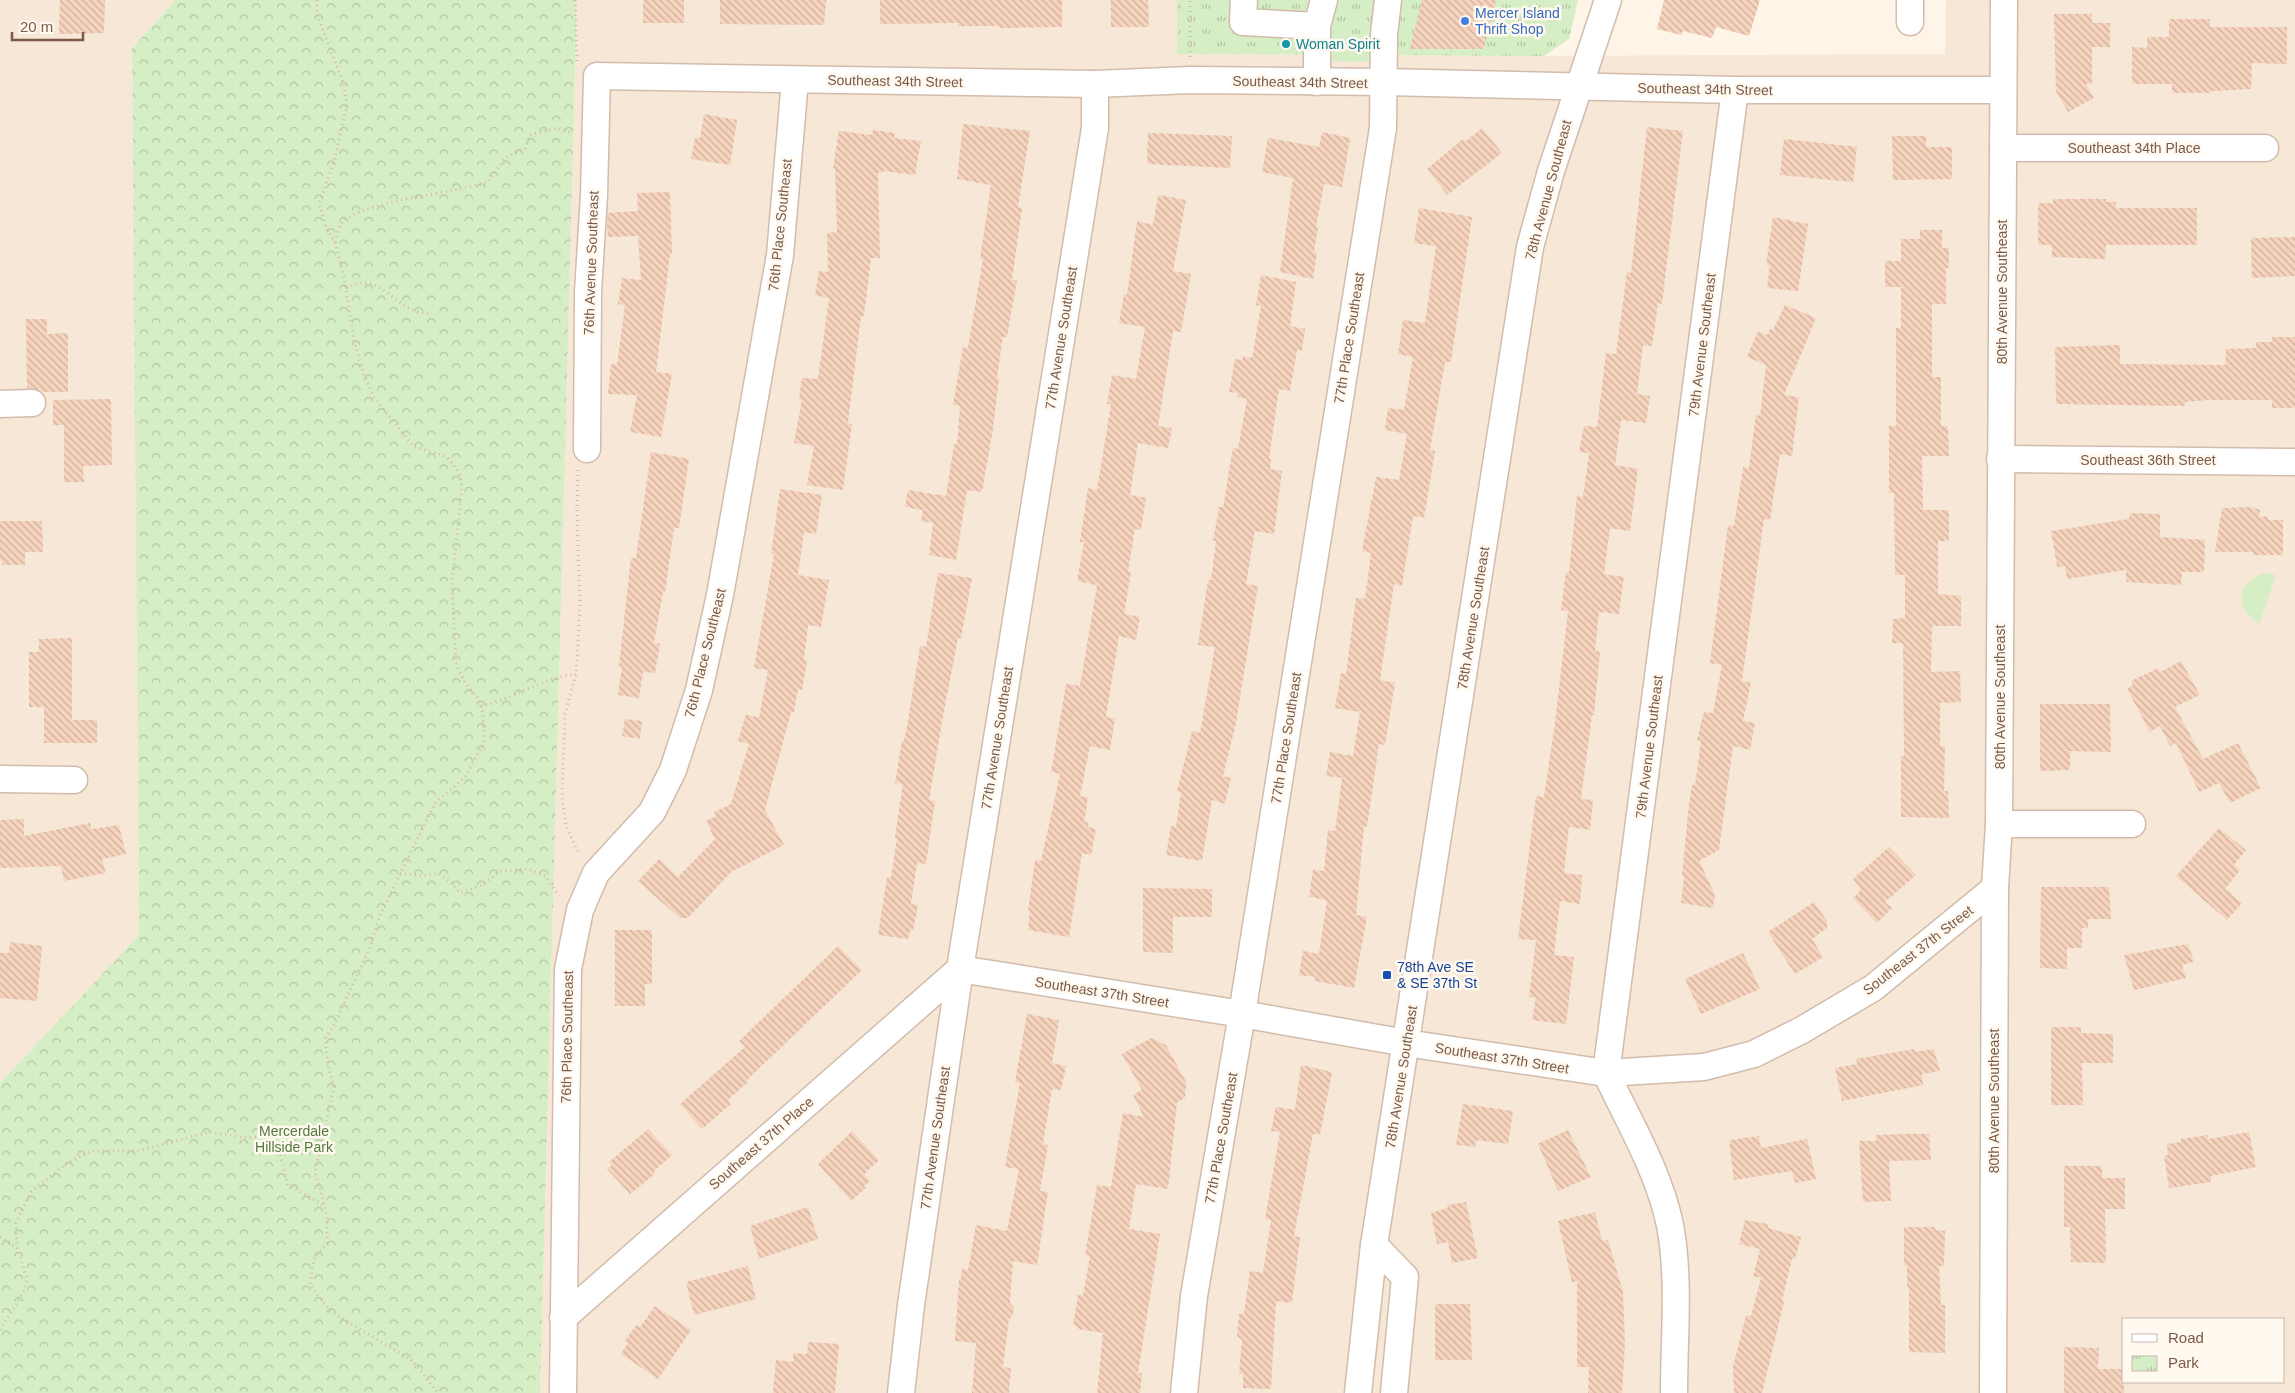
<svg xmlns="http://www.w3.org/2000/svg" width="2295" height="1393" font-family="Arial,sans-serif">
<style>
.residential{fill:#f6e7d6;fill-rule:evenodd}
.green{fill:#d6eec5}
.forest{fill:url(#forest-crowns)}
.park{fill:url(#park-tufts)}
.building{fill:url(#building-back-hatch)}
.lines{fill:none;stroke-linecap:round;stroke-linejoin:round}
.minor-casing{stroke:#d2bcac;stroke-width:29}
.path{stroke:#dcb6a0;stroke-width:3;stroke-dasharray:1 4;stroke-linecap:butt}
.minor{stroke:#fff;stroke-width:26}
.shop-dot{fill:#3f7fe0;stroke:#fff9f0;stroke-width:2}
.culture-dot{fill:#0f9aa8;stroke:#fff9f0;stroke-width:2}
.transit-dot{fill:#1a4fb4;stroke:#fff9f0;stroke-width:2}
.labels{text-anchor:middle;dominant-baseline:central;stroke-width:5;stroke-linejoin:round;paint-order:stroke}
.shop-label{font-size:14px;fill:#366cbe;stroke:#fff9f0;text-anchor:start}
.culture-label{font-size:14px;fill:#0d838f;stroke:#fff9f0;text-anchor:start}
.street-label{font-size:14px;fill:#7b5a49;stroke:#fff9f0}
.transit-label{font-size:14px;fill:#164399;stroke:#fff9f0;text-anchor:start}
.park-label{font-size:14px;fill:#517b3d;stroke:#fff9f0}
</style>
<defs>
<pattern id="forest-crowns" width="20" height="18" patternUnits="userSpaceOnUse" patternTransform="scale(1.25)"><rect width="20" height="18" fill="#d6eec5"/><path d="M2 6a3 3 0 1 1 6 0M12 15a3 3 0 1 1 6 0" fill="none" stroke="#b3c4a2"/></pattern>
<pattern id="park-tufts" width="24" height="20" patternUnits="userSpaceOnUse" patternTransform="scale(1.25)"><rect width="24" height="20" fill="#d6eec5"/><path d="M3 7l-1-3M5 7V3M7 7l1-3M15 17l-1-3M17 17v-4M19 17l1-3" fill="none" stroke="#b3c4a2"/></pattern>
<pattern id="building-back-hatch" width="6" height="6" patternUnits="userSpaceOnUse" patternTransform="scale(1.25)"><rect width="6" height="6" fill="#f6d3bd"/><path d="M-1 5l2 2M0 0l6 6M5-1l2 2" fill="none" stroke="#ccae9c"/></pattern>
</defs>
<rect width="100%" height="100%" fill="#fef5e8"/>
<g class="residential">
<polygon points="0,0 175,0 132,49 139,935 0,1083"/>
<path d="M577,0H1177V54L1544,56L1945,54L1946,0H2295V1393H540ZM2124,1319H2284V1382H2124Z"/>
</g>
<g class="green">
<polygon points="1371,48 1370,59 1365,62 1327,61 1326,50"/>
<path d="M2268,573L2276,575L2259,624C2233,609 2237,577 2268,573Z"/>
</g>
<polygon class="forest" points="175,0 577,0 540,1393 0,1393 0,1083 139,935 132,49"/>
<polygon class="park" points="1177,0 1578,0 1569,39 1544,56 1177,54"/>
<g class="building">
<polygon points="60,0 105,0 104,33 59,34"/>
<rect x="643" y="0" width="41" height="23"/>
<polygon points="720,0 826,0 824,25 720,24"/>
<polygon points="880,0 1062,0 1062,27 999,28 999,26 958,26 958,23 880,24"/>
<polygon points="1111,0 1148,0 1149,27 1111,27"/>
<polygon points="1422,0 1496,0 1484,49 1410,49"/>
<polygon points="1664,0 1760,0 1749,36 1716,27 1712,38 1683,31 1681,35 1657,29"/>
<polygon points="2054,14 2092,14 2092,23 2110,23 2110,47 2092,47 2092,84 2086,84 2094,98 2068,112 2056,91"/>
<polygon points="2169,19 2210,19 2210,27 2287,27 2287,64 2252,63 2251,89 2210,91 2210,93 2172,93 2172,84 2132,84 2132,47 2147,48 2147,37 2169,37"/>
<polygon points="704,114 737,120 730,165 691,159 695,138 700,138"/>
<polygon points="963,124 1030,131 1018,207 1022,208 1012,280 1017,281 1007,337 1003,337 997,377 999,378 993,429 982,492 967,490 956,560 929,555 933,523 921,521 923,510 905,507 908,490 946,496 954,444 957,444 960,406 953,405 963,347 968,348 983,259 980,259 991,185 957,179"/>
<polygon points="1647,127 1683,131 1662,304 1658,303 1652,346 1643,345 1637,394 1650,396 1646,423 1621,420 1615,465 1638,469 1630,531 1610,528 1604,574 1624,577 1619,614 1599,612 1595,651 1600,652 1594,715 1592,715 1581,799 1593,800 1590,830 1569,827 1564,873 1582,875 1580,904 1560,901 1554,955 1574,957 1566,1024 1532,1020 1536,998 1529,997 1536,940 1518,939 1536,796 1544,797 1555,723 1568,611 1561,610 1566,572 1569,572 1577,496 1583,497 1589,453 1579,452 1584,426 1597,427 1606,353 1616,354 1627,272 1631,273"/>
<polygon points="1482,128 1502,153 1447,195 1427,169 1463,139 1465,142"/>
<polygon points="873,130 895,133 894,138 921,141 915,175 883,171 883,173 878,173 880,258 871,258 864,316 861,316 848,423 852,424 843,490 807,485 814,446 794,443 802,400 799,399 802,378 818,379 829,298 815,295 819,271 828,272 827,233 837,232 835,169 833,168 839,131 872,135"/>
<polygon points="1322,132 1350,138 1342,187 1324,184 1316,227 1318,228 1314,252 1317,253 1313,279 1280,272 1293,178 1262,172 1268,138 1319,147"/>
<polygon points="1148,133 1232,136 1230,168 1147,164"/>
<polygon points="1892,136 1926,136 1926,147 1952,147 1952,179 1893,180"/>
<polygon points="1784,139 1857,147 1853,182 1780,175"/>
<polygon points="670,192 672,254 670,254 656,372 672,374 661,437 630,432 637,395 608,394 611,364 617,365 625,305 618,304 622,278 641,280 638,236 608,237 607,222 608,213 638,211 637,193"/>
<polygon points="1158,195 1186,200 1173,271 1191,274 1181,332 1173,331 1158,426 1172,428 1168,448 1138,443 1130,495 1146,498 1141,530 1135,529 1128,571 1131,572 1124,614 1140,617 1136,640 1119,636 1106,717 1115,719 1110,750 1090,746 1080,796 1088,798 1084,822 1089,822 1088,827 1096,829 1091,855 1082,853 1069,937 1028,930 1030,911 1028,911 1035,860 1041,861 1060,774 1051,772 1066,684 1080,686 1097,585 1077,581 1084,542 1080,542 1088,488 1097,490 1111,404 1107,404 1112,375 1136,379 1145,327 1119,323 1124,294 1127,295 1137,221 1153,225"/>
<polygon points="2053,199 2106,199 2106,202 2116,202 2116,208 2197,208 2197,245 2106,245 2105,259 2052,257 2052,245 2038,245 2038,203 2053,203"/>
<polygon points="1419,208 1472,217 1451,362 1445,362 1430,450 1435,451 1424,518 1413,516 1402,586 1394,584 1380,680 1395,683 1385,745 1379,744 1367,827 1364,826 1356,915 1367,917 1354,988 1315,981 1315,977 1299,975 1303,951 1319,954 1327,900 1309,897 1313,870 1324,871 1328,830 1335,831 1342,778 1326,776 1330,752 1353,756 1360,712 1335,708 1341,673 1346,674 1356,598 1365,599 1371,553 1362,551 1376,477 1399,480 1407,434 1385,430 1388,408 1404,410 1413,357 1398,354 1403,320 1425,323 1436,246 1414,243"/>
<polygon points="1773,217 1808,224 1798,291 1767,288 1770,265 1766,265"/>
<polygon points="1920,230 1942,230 1942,248 1949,248 1949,268 1946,268 1946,304 1932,304 1932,377 1941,377 1941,426 1948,426 1949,456 1922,456 1923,510 1949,510 1949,541 1938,541 1938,594 1961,596 1961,626 1932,626 1931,672 1960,671 1961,702 1940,703 1940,746 1945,746 1944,791 1948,791 1949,818 1901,817 1901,756 1904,756 1903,643 1892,643 1893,619 1905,618 1905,575 1895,575 1894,493 1889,493 1889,426 1896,426 1896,328 1901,328 1901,287 1885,287 1885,261 1901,261 1901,239 1920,239"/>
<polygon points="2295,237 2295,276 2252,278 2251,238"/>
<polygon points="1261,275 1296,282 1290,326 1305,329 1302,351 1297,350 1290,391 1279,389 1269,459 1271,459 1270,469 1282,471 1274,534 1255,531 1246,584 1258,586 1236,723 1223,776 1231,778 1225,804 1212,800 1202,861 1166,855 1171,826 1176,827 1181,792 1177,791 1192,731 1200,733 1215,647 1198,645 1208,580 1211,580 1216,541 1213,541 1219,507 1223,507 1233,448 1238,449 1247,399 1237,397 1238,393 1229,392 1235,359 1242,360 1243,356 1252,358 1261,306 1256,305"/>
<polygon points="1785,305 1816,318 1784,395 1799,397 1792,456 1780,454 1770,520 1764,519 1742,681 1751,683 1743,721 1755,723 1750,750 1733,746 1719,850 1699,861 1715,895 1713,908 1681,903 1684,877 1682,876 1688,813 1692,785 1695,785 1701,741 1697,740 1704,712 1713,713 1722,665 1710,663 1728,525 1734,526 1743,467 1749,468 1756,415 1760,416 1766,365 1747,357 1758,331 1767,335 1770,329 1773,330"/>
<polygon points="26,319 47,319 47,334 68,333 68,392 42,392 27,388"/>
<polygon points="2272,337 2295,337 2295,408 2272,408 2272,400 2208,400 2185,402 2185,406 2056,404 2055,347 2120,345 2120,364 2225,365 2226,349 2256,348 2256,342 2272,342"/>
<polygon points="111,399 112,465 83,466 84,482 64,482 64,425 53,425 53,400"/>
<polygon points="651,452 689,459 679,528 674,528 665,593 663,592 654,643 660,644 655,673 643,672 639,698 618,695 622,667 619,666 631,558 636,558"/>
<polygon points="780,489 822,495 816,534 804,532 798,575 829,580 821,627 808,625 804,660 807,661 802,690 798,689 794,712 791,712 765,810 784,845 731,872 688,918 680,918 638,881 659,859 678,877 715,839 706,821 716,816 714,812 731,804 749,744 738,741 746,714 759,718 768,670 754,668 774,554 771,554"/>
<polygon points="2251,507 2260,510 2259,517 2268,516 2268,520 2283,520 2283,555 2253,555 2253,552 2215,552 2222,508"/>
<polygon points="2130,513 2160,514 2160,537 2205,540 2204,572 2182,572 2181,585 2126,582 2126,570 2067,579 2065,566 2057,567 2051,531 2129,519"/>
<polygon points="0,521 42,521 43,552 25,552 25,565 2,565 2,561 0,561"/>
<polygon points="938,573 972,578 961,638 958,638 943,716 929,800 935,801 926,864 917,863 911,904 918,905 913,931 910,930 908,939 878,935 887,877 891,878 897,838 895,837 903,784 895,783 902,741 904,741 908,721 920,646 926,647"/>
<polygon points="72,638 72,720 97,720 97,743 44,743 44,707 29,707 29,652 39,652 39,639"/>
<polygon points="2181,661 2200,695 2175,707 2203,759 2238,743 2261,788 2230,803 2219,783 2199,792 2176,743 2170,746 2160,726 2150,732 2127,689 2133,685 2131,681 2158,668 2160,672"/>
<polygon points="2040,704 2110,704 2111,752 2070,751 2070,770 2040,771"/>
<polygon points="625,719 642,721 640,739 622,736"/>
<polygon points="24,819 24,836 90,823 91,829 119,825 126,854 102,859 106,873 64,881 61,866 0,868 0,820"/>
<polygon points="2219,828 2246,850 2234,865 2240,870 2225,889 2242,903 2227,920 2176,876"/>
<polygon points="1889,847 1916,875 1885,902 1892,908 1877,923 1853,898 1861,890 1853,879"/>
<polygon points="2041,887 2109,887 2111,919 2088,919 2088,928 2082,928 2082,948 2067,948 2067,969 2040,968"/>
<polygon points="1143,888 1212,889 1212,917 1173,917 1173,953 1143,952"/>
<polygon points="1814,902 1827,921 1827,928 1812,939 1823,957 1795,974 1768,932"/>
<polygon points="615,930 652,930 652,984 645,984 645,1006 615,1006"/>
<polygon points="10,942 42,946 37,1001 0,998 0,953 9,953"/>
<polygon points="2188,944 2194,962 2182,965 2186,978 2134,990 2124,955"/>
<polygon points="838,946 862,970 746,1081 748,1082 728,1100 731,1104 702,1129 680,1104 745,1047 739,1041"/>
<polygon points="1743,953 1760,989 1701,1014 1685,979"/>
<polygon points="1027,1014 1059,1020 1052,1063 1066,1066 1061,1090 1052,1089 1043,1144 1048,1145 1040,1191 1048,1192 1037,1265 1013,1261 1010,1303 1014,1307 1013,1315 1009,1319 1003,1367 1011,1368 1009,1393 972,1393 976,1343 955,1341 959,1279 961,1279 962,1269 968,1270 976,1225 1007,1231 1019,1169 1005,1167 1020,1083 1015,1082"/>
<polygon points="2051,1027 2081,1027 2081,1033 2113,1034 2113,1063 2082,1063 2083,1105 2051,1105"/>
<polygon points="1151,1038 1166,1045 1186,1082 1185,1098 1177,1102 1168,1189 1136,1184 1129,1229 1160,1234 1138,1373 1142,1373 1140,1393 1097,1393 1103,1333 1078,1329 1077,1326 1073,1325 1078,1295 1083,1296 1090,1256 1085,1255 1097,1185 1111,1187 1123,1113 1144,1117 1133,1095 1142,1090 1122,1054"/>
<polygon points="1914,1049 1915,1052 1934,1049 1940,1071 1922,1074 1923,1085 1842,1101 1835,1068 1857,1064 1856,1059"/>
<polygon points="1301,1065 1332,1072 1320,1135 1313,1134 1294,1236 1300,1237 1292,1303 1276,1301 1271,1389 1243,1388 1243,1374 1239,1374 1242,1340 1237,1336 1239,1314 1244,1314 1250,1271 1263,1273 1271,1220 1265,1219 1280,1132 1271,1131 1276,1107 1295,1110"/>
<polygon points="1463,1104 1513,1111 1508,1144 1476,1140 1475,1147 1456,1145"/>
<polygon points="648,1129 672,1155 654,1171 655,1174 630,1194 607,1169 612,1165 609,1162"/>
<polygon points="1568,1130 1591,1177 1558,1191 1538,1144"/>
<polygon points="852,1131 879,1160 864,1174 870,1181 864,1186 866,1188 851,1201 818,1164"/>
<polygon points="2249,1132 2256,1167 2211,1176 2211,1182 2169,1188 2164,1156 2168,1155 2167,1144 2181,1142 2181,1139 2208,1135 2208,1139"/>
<polygon points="1904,1134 1929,1134 1931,1160 1889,1161 1891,1201 1863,1202 1859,1141 1876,1141 1876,1135"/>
<polygon points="1759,1136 1761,1148 1807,1139 1816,1179 1795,1183 1792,1171 1734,1180 1729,1140"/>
<polygon points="2064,1166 2102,1166 2102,1178 2125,1178 2125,1209 2105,1209 2106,1263 2071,1262 2070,1227 2064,1227"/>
<polygon points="1466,1202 1478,1258 1452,1263 1448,1242 1437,1244 1431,1213 1448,1208 1447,1205"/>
<polygon points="808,1207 818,1239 759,1259 750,1226"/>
<polygon points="1595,1212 1602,1241 1608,1240 1623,1292 1625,1344 1622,1393 1588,1393 1589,1367 1577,1367 1577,1281 1572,1282 1558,1221"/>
<polygon points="1745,1220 1768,1224 1768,1228 1801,1237 1795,1259 1792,1259 1782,1301 1784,1302 1762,1393 1734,1393 1733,1367 1746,1315 1751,1316 1761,1278 1753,1276 1760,1249 1739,1244"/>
<polygon points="1904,1227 1935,1227 1935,1230 1945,1231 1944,1266 1939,1266 1941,1305 1945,1305 1945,1353 1909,1352 1909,1287 1907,1287 1907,1265 1904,1265"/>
<polygon points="748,1266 756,1299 694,1315 686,1282"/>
<polygon points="1435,1304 1470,1304 1472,1360 1435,1360"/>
<polygon points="655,1306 691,1330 658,1379 621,1354 628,1343 625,1341 636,1325 640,1327"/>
<polygon points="808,1342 839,1344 835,1393 773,1393 776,1360 793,1362 793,1353 807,1354"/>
<polygon points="2064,1347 2099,1348 2098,1369 2124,1369 2124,1393 2064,1393"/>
</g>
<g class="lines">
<g class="minor-casing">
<g id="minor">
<polyline points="1244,0 1243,22 1317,26 1324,0"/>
<polyline points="1910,22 1910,0"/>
<polyline points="1317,26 1317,82"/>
<polyline points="2003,148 2265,148"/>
<polyline points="0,404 32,403"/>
<polyline points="587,449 588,292 594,195 597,76 1095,84 1190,80 1384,82 1735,90 2003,90"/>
<polyline points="2000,459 2295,462"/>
<polyline points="0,779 74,780"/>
<polyline points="1999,824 2132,824"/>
<polyline points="1374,1245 1405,1277 1394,1393"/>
<polyline points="563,1318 960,969 1242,1014 1406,1043 1606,1073 1704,1067 1754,1054 1802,1030 1873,988 1995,888"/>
<polyline points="563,1393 568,969 580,910 596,873 652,812 673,770 699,690 720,595 780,255 795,80"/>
<polyline points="901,1393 911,1305 960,969 1095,128 1095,84"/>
<polyline points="1184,1393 1194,1296 1242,1014 1383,128 1384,34 1388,0"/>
<polyline points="1358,1393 1374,1245 1530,247 1551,171 1608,0"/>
<path d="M1674,1393C1674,1339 1680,1278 1670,1225C1659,1172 1629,1122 1606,1073L1735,90"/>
<polyline points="1993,1393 1995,888 1999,824 2004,0"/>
</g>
</g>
<g class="path">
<polyline points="317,0 317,15 343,82 347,104 334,162 319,203 326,227 335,243 344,277 354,340 364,375 373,396 413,446 447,457 459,472 462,486 452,585 456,665 466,684 477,697 483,712 484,743 465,777 435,803 380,915 370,947 334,1025 325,1039 328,1065 334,1087 315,1171 327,1216 327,1243 314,1259 310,1285 330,1311 413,1361 438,1393"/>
<polyline points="575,0 577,62"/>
<polyline points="1190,57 1190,0"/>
<path d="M335,242C337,237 338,229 341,224C356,201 458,193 488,182L506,157L525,149L530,135L558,128L572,133"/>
<path d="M346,288C377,273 385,296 411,309C416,312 424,313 430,314"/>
<polyline points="578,470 577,513 580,607 576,674 565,714 562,796 566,826 579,854"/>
<path d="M481,706C514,699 541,678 576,674"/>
<polyline points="400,873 422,876 438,873 452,883 460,893 482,885 500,871 528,869 545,876 559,896"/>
<polyline points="0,1237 16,1247"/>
<polyline points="0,1330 23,1293 27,1279 17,1247 16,1223 31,1192 67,1163 91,1151 138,1151 209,1132 248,1138 260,1136 278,1146 288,1185 324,1205"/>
</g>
<use href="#minor" class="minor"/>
</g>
<circle class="shop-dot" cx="1465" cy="21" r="5"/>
<circle class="culture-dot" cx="1286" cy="44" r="5"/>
<rect class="transit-dot" x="1382" y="970" width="10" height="10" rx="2.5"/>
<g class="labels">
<g class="shop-label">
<text x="1475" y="13">Mercer Island<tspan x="1475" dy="16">Thrift Shop</tspan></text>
</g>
<g class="culture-label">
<text x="1296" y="44">Woman Spirit</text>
</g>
<g class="street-label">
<text transform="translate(895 81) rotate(1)">Southeast 34th Street</text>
<text transform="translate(1300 82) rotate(1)">Southeast 34th Street</text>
<text transform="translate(1705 89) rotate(1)">Southeast 34th Street</text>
<text x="2134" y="148">Southeast 34th Place</text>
<text transform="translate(1548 190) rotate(-75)">78th Avenue Southeast</text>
<text transform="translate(780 225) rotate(-84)">76th Place Southeast</text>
<text transform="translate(591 263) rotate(-88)">76th Avenue Southeast</text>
<text transform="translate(2002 292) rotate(-90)">80th Avenue Southeast</text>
<text transform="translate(1061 338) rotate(-81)">77th Avenue Southeast</text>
<text transform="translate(1349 338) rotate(-81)">77th Place Southeast</text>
<text transform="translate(1702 345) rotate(-83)">79th Avenue Southeast</text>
<text x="2148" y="460">Southeast 36th Street</text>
<text transform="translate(1473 618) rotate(-81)">78th Avenue Southeast</text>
<text transform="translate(705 653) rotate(-76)">76th Place Southeast</text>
<text transform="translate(2000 697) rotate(-90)">80th Avenue Southeast</text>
<text transform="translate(997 738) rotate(-81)">77th Avenue Southeast</text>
<text transform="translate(1286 738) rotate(-81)">77th Place Southeast</text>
<text transform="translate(1649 747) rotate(-83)">79th Avenue Southeast</text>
<text transform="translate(1918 950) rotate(-38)">Southeast 37th Street</text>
<text transform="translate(1102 992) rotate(9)">Southeast 37th Street</text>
<text transform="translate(567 1037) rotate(-89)">76th Place Southeast</text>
<text transform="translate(1502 1058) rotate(9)">Southeast 37th Street</text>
<text transform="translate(1401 1077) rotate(-81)">78th Avenue Southeast</text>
<text transform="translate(1994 1101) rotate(-90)">80th Avenue Southeast</text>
<text transform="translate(935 1138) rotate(-82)">77th Avenue Southeast</text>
<text transform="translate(1221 1138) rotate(-80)">77th Place Southeast</text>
<text transform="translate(761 1143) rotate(-41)">Southeast 37th Place</text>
</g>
<g class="transit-label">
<text x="1397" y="967">78th Ave SE<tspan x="1397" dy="16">&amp; SE 37th St</tspan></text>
</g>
<g class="park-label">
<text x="294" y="1131">Mercerdale<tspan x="294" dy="16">Hillside Park</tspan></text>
</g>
</g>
<rect x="2122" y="1318" width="162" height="65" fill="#fff9f0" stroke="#cab9ad"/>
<rect x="2132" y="1334" width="25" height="8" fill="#ffffff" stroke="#cab9ad"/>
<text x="2168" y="1343" font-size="15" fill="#7b5a49">Road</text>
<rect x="2132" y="1356" width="25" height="15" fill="url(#park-tufts)" stroke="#cab9ad"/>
<text x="2168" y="1368" font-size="15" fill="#7b5a49">Park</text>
<path d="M12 32v8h71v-8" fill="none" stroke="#7b5a49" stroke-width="2.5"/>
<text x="20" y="32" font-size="15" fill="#7b5a49" stroke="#fff9f0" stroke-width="4" paint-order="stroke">20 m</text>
</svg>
